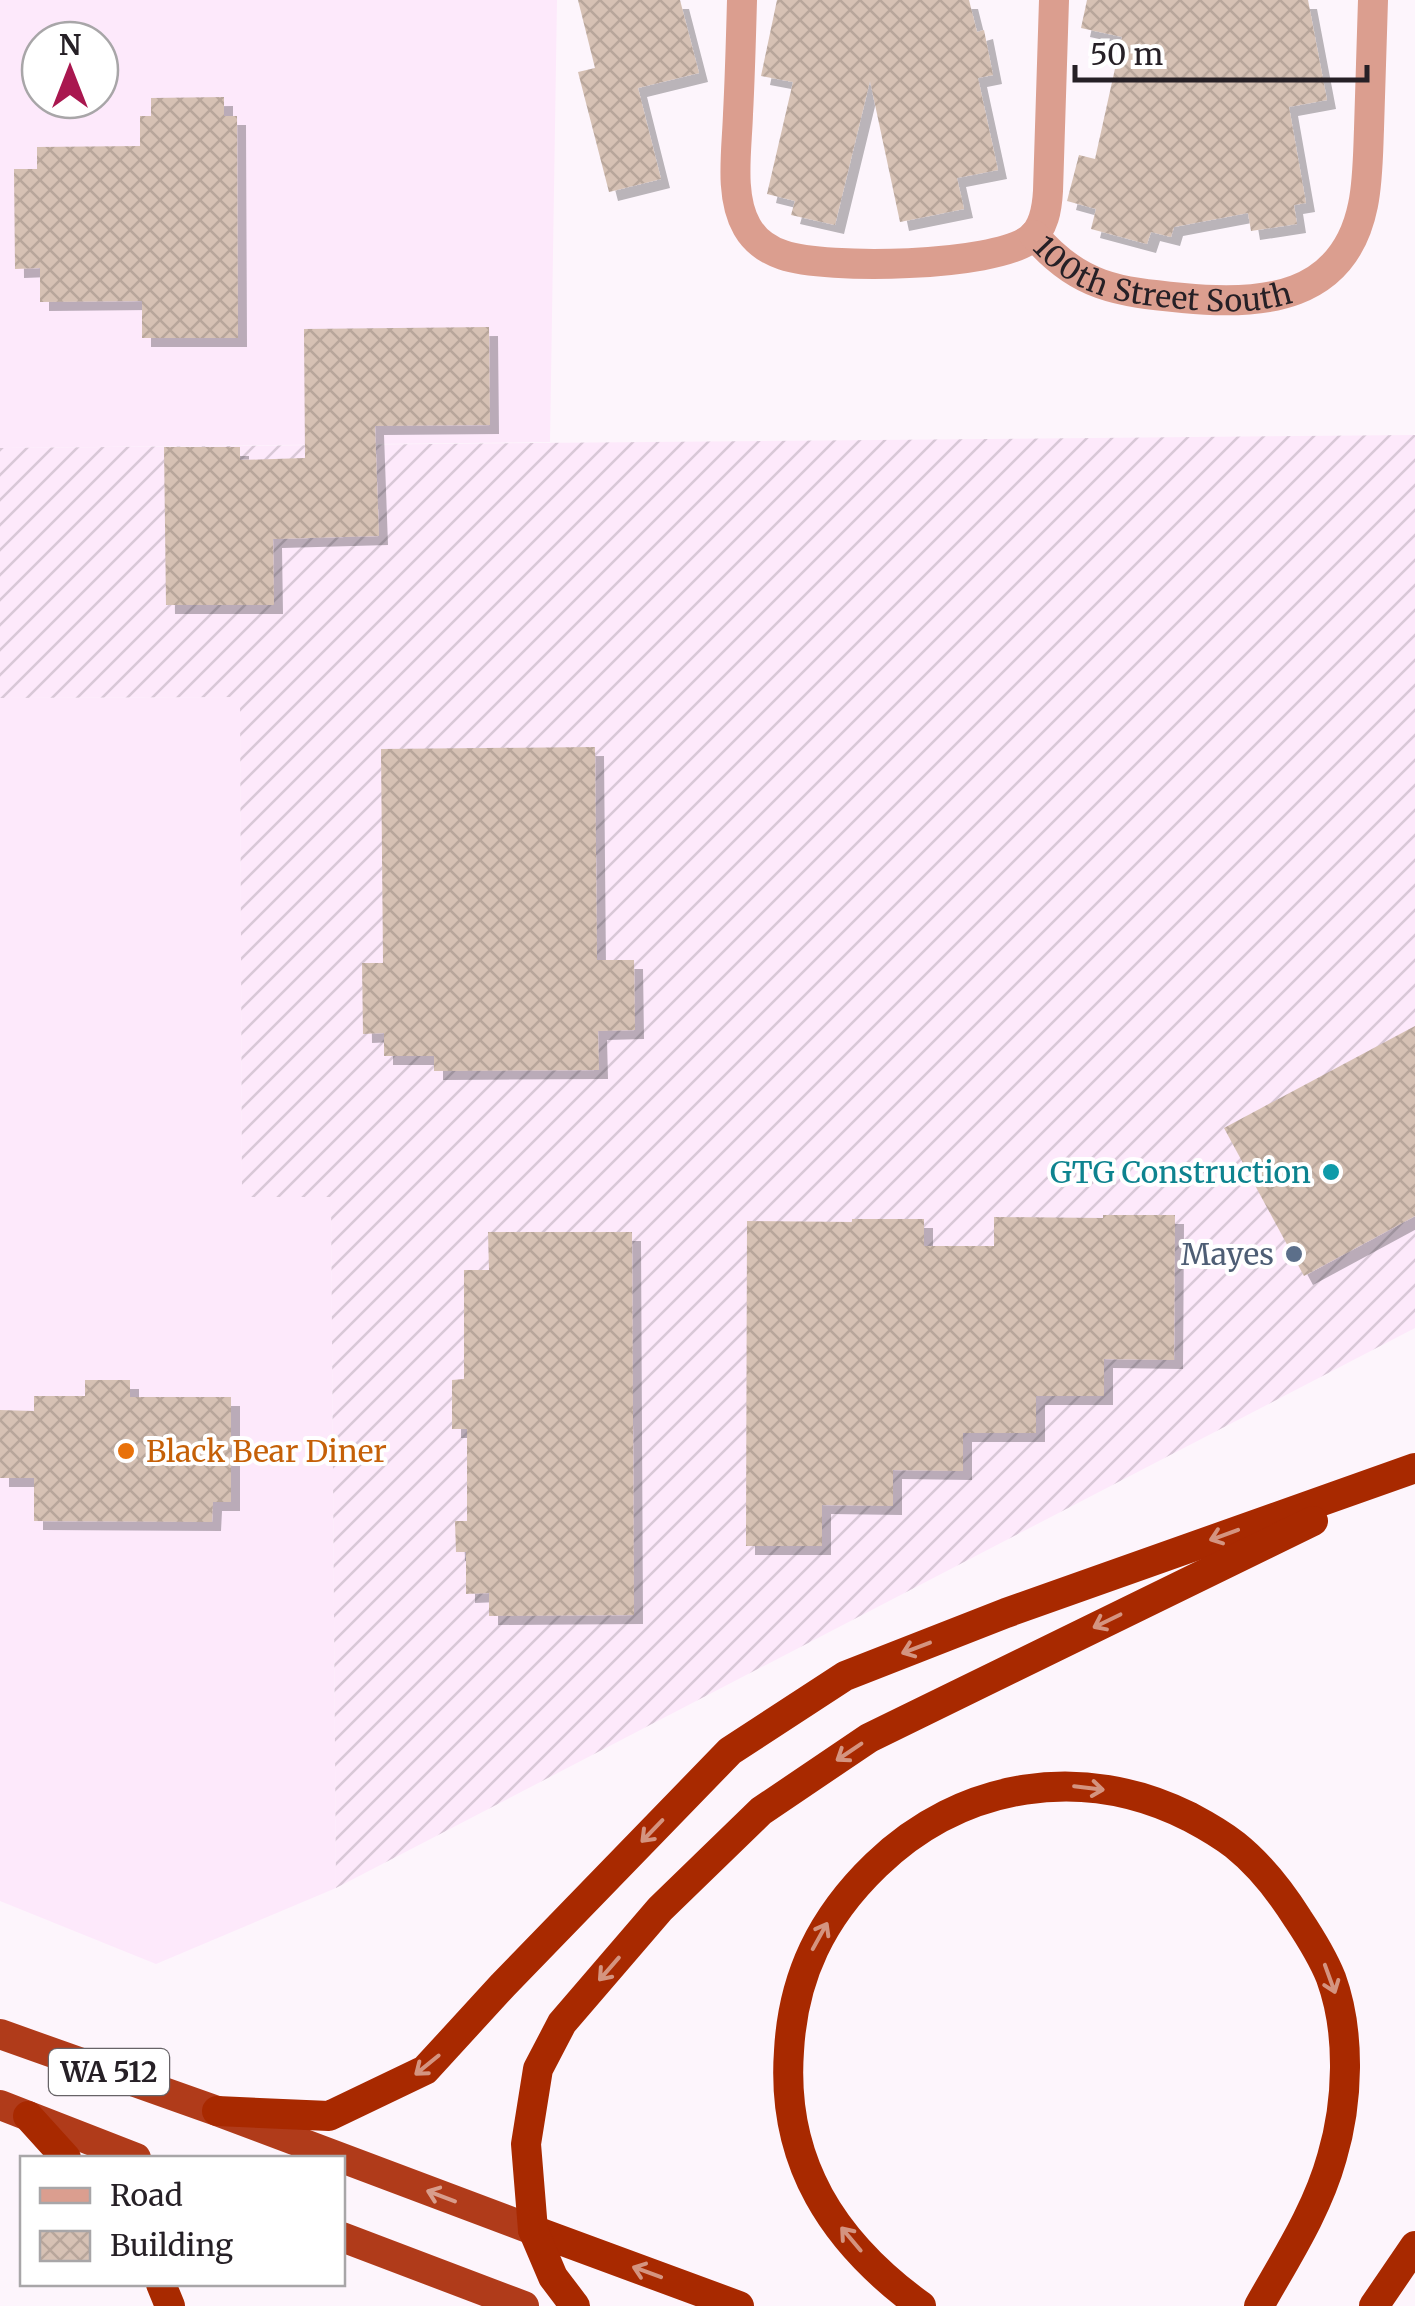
<svg xmlns="http://www.w3.org/2000/svg" width="1415" height="2306" font-family="Merriweather,serif">
<style>
.built{fill:#fde9fb;fill-rule:evenodd}
.industrial{fill:url(#industrial-furrows)}
.building{fill:url(#building-cross-hatch);filter:url(#shadow)}
.lines{fill:none;stroke-linecap:round;stroke-linejoin:round}
.minor{stroke:#db9e8f;stroke-width:30}
.trunk{stroke:#b03b1a;stroke-width:30}
.motorway{stroke:#a82900;stroke-width:30}
.oneway{stroke:#d49480}
.oneway2{stroke:#d89d8c}
.culture-dot{fill:#0f9aa8;stroke:#fff;stroke-width:4}
.service-dot{fill:#5c6f8a;stroke:#fff;stroke-width:4}
.food-dot{fill:#e8710a;stroke:#fff;stroke-width:4}
.labels{text-anchor:middle;dominant-baseline:central;stroke-width:8;stroke-linejoin:round;paint-order:stroke}
.shield{fill:#fff;stroke:#676367;stroke-width:2.5}
.shield-label{font-size:28px;font-weight:bold;fill:#262026}
.street-label{font-size:30px;fill:#262026;stroke:#fff}
.culture-label{font-size:30px;fill:#0d838f;stroke:#fff;text-anchor:end}
.service-label{font-size:30px;fill:#4e5e75;stroke:#fff;text-anchor:end}
.food-label{font-size:30px;fill:#c56008;stroke:#fff;text-anchor:start}
</style>
<defs>
<pattern id="industrial-furrows" width="10" height="10" patternUnits="userSpaceOnUse" patternTransform="scale(2.5)"><rect width="10" height="10" fill="#fde9fb"/><path d="M-1 1l2-2M0 10L10 0M9 11l2-2" fill="none" stroke="#d9c8d7"/></pattern>
<pattern id="building-cross-hatch" width="8" height="8" patternUnits="userSpaceOnUse" patternTransform="scale(2.5)"><rect width="8" height="8" fill="#d6c1b4"/><path d="M0 0l8 8M0 8l8-8" fill="none" stroke="#b8a69b"/></pattern>
<filter id="shadow"><feDropShadow dx="9" dy="9" stdDeviation="0" flood-color="#0004"/></filter>
</defs>
<rect width="100%" height="100%" fill="#fdf5fc"/>
<g class="built">
<path d="M0,0H557L550,442L0,448ZM40,40H100V100H40Z"/>
<polygon points="240,697 242,1196 331,1197 336,1888 156,1964 0,1901 0,698"/>
</g>
<polygon class="industrial" points="1415,435 1415,1328 336,1888 331,1197 242,1197 240,697 0,698 0,448"/>
<g class="building">
<polygon points="578,0 680,0 699,73 638,88 661,179 609,192 578,72 595,68"/>
<polygon points="777,0 969,0 977,32 984,30 993,75 978,78 998,170 957,178 964,209 900,222 870,81 835,225 791,215 795,201 767,194 793,82 761,76"/>
<polygon points="1087,0 1308,0 1327,100 1289,107 1306,203 1294,205 1297,224 1251,231 1248,213 1174,227 1171,237 1151,232 1147,244 1091,229 1096,209 1067,201 1079,155 1095,159 1122,37 1081,28"/>
<polygon points="224,97 224,116 237,116 238,338 142,338 142,301 40,302 40,268 15,269 14,169 37,169 37,147 140,146 140,116 151,116 151,98"/>
<polygon points="489,327 490,425 375,426 379,536 273,539 274,605 166,605 164,447 240,447 240,460 305,458 304,329"/>
<polygon points="595,747 597,960 634,960 635,1030 598,1031 599,1070 434,1071 434,1056 384,1056 384,1033 363,1034 362,963 383,963 381,749"/>
<polygon points="1415,1026 1415,1216 1304,1276 1224,1128"/>
<polygon points="1103,1215 1175,1215 1174,1360 1104,1359 1104,1396 1036,1396 1036,1433 963,1433 963,1471 893,1470 893,1506 822,1505 822,1546 746,1546 747,1221 852,1222 852,1219 924,1219 924,1246 994,1246 994,1217 1103,1218"/>
<polygon points="488,1232 632,1232 634,1615 489,1616 489,1593 466,1594 466,1552 456,1552 455,1521 467,1521 467,1429 452,1429 452,1380 464,1379 464,1270 489,1270"/>
<polygon points="85,1380 130,1380 130,1397 231,1397 231,1502 213,1502 212,1522 34,1521 34,1478 0,1478 0,1410 34,1411 34,1396 85,1396"/>
</g>
<g class="lines">
<g class="minor">
<path d="M742,0C741,38 740,76 738,114C737,149 729,196 747,227C755,241 768,250 783,255C826,270 993,267 1030,239C1044,228 1047,209 1048,191L1054,0"/>
<path id="s1" d="M1034,235C1078,287 1118,292 1183,298C1263,306 1344,299 1363,205C1368,181 1368,154 1369,129C1370,86 1372,43 1373,0"/>
</g>
<g class="trunk">
<polyline points="0,2034 217,2111 533,2230"/>
<polyline points="0,2105 136,2158"/>
<polyline points="342,2237 524,2306"/>
</g>
<g class="motorway">
<polyline points="217,2111 329,2116 425,2070 503,1985 730,1751 845,1676 1006,1613 1415,1468"/>
<polyline points="28,2116 66,2158"/>
<polyline points="533,2230 739,2306"/>
<polyline points="161,2284 170,2306"/>
<polyline points="575,2306 553,2277 533,2230 526,2144 538,2069 562,2023 660,1909 761,1811 869,1738 1313,1521"/>
<path d="M921,2306C833,2242 781,2162 789,2051C793,1976 822,1917 876,1865C962,1782 1083,1763 1190,1817C1205,1825 1221,1834 1235,1845C1260,1865 1281,1892 1298,1919C1310,1937 1323,1958 1331,1978C1351,2033 1348,2103 1332,2157C1317,2211 1286,2258 1259,2306"/>
<polyline points="1374,2306 1415,2246"/>
</g>
</g>
<defs><path id="oneway-shaft" d="M-6 0H5M1.5-3L5.5 0L1.5 3" fill="none" stroke-width="1.6" stroke-linecap="round" stroke-linejoin="round" transform="scale(2.5)"/></defs>
<g class="oneway">
<use href="#oneway-shaft" transform="translate(1224 1535) rotate(160)"/>
<use href="#oneway-shaft" transform="translate(1107 1621) rotate(154)"/>
<use href="#oneway-shaft" transform="translate(916 1648) rotate(159)"/>
<use href="#oneway-shaft" transform="translate(849 1752) rotate(146)"/>
<use href="#oneway-shaft" transform="translate(1089 1788) rotate(7)"/>
<use href="#oneway-shaft" transform="translate(652 1831) rotate(134)"/>
<use href="#oneway-shaft" transform="translate(820 1936) rotate(-61)"/>
<use href="#oneway-shaft" transform="translate(609 1969) rotate(131)"/>
<use href="#oneway-shaft" transform="translate(1330 1979) rotate(70)"/>
<use href="#oneway-shaft" transform="translate(427 2065) rotate(141)"/>
<use href="#oneway-shaft" transform="translate(851 2239) rotate(-130)"/>
<use href="#oneway-shaft" transform="translate(647 2272) rotate(-160)"/>
</g>
<use class="oneway2" href="#oneway-shaft" transform="translate(441 2196) rotate(-159)"/>
<circle class="culture-dot" cx="1331" cy="1172" r="10"/>
<circle class="service-dot" cx="1294" cy="1254" r="10"/>
<circle class="food-dot" cx="126" cy="1451" r="10"/>
<g class="labels">
<rect class="shield" x="49" y="2049" width="120" height="46" rx="8"/>
<g class="shield-label">
<text x="109" y="2072">WA 512</text>
</g>
<g class="street-label">
<text stroke="none"><textPath href="#s1" startOffset="142">100th Street South</textPath></text>
</g>
<g class="culture-label">
<text x="1311" y="1172">GTG Construction</text>
</g>
<g class="service-label">
<text x="1274" y="1254">Mayes</text>
</g>
<g class="food-label">
<text x="146" y="1451">Black Bear Diner</text>
</g>
</g>
<rect x="20" y="2156" width="325" height="130" fill="#ffffff" stroke="#a8a6a8" stroke-width="2.5"/>
<rect x="40" y="2188" width="50" height="15" fill="#db9e8f" stroke="#a8a6a8" stroke-width="2.5"/>
<text x="110" y="2206" font-size="30" fill="#262026">Road</text>
<rect x="40" y="2231" width="50" height="30" fill="url(#building-cross-hatch)" stroke="#a8a6a8" stroke-width="2.5"/>
<text x="110" y="2256" font-size="30" fill="#262026">Building</text>
<g transform="translate(70 70)"><circle r="48" fill="#ffffff" stroke="#a8a6a8" stroke-width="2.5"/>
<path d="M0-8L18 38L0 25L-18 38Z" fill="#a9174f"/>
<text y="-15" font-size="28" font-weight="bold" text-anchor="middle" fill="#262026">N</text>
</g>
<path d="M1075 65v15h292v-15" fill="none" stroke="#262026" stroke-width="5"/>
<text x="1090" y="65" font-size="30" fill="#262026" stroke="#ffffff" stroke-width="8" paint-order="stroke">50 m</text>
</svg>
